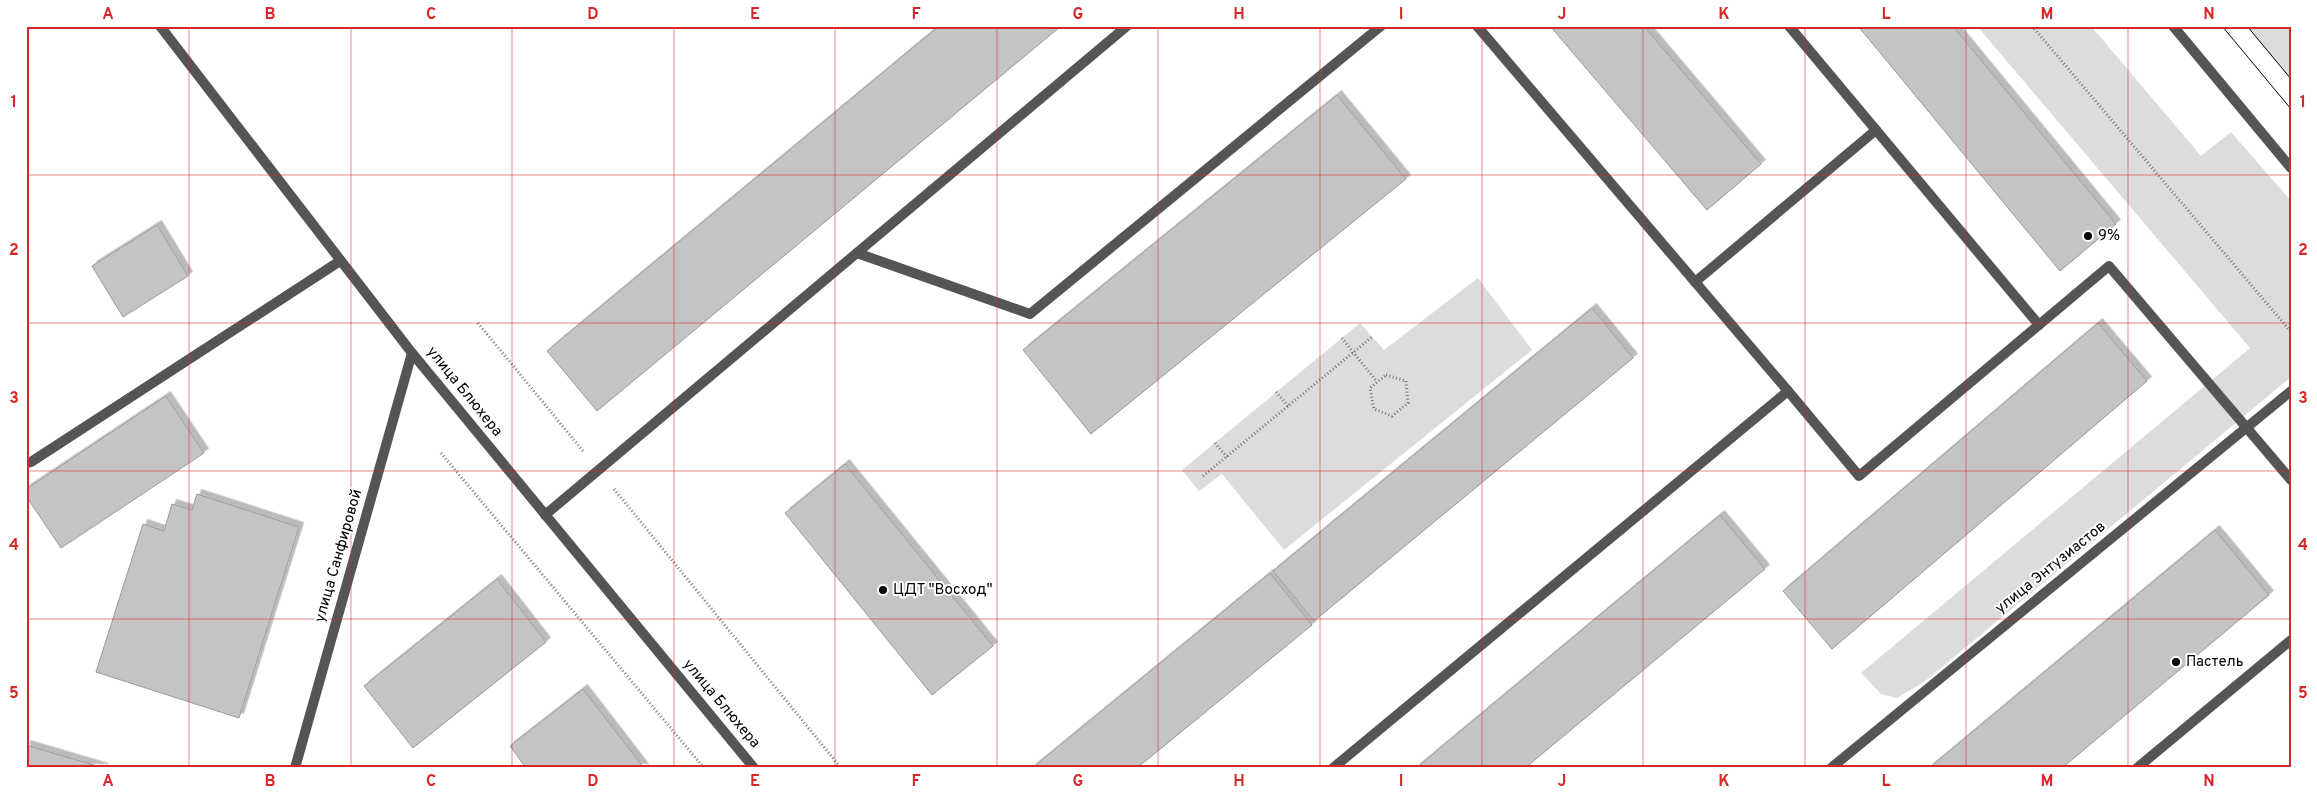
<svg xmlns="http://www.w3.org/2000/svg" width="2317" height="794" font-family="Overpass,sans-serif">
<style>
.green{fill:#dcdcdc}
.building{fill:#c4c4c4;stroke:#999;filter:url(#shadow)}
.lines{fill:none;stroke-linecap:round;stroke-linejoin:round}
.path{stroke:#777;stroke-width:3;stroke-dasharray:1 2.5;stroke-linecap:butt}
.service{stroke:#555;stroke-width:10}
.minor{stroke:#555;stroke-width:10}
.tram{stroke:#000;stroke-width:1}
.grid{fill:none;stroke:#d62828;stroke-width:1;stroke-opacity:0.55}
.poi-dot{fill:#000;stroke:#fff;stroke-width:2}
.labels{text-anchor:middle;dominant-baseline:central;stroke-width:4;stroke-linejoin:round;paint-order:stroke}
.poi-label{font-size:15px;fill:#000;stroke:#fff;text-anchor:start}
.street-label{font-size:15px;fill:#000;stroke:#fff}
.neatline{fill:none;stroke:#d62828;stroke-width:2}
.grid-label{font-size:16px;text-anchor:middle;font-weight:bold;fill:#d62828}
</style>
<defs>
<filter id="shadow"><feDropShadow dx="4.5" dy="-4.5" stdDeviation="0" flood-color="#0004"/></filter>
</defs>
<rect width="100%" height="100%" fill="#fff"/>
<g class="green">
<polygon points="1977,26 2091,26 2201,156 2231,132 2291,201 2291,377 1924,682 1897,698 1881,694 1861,673 2250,348"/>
<polygon points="2246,26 2291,26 2291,79"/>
<polygon points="1478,278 1532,350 1284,550 1222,474 1199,491 1182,470 1360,323 1384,350"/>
</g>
<g class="building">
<polygon points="939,26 1061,26 597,411 547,351"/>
<polygon points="1550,26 1644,26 1761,164 1707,210"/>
<polygon points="1858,26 1953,26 2116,224 2060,271"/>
<polygon points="1337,95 1406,179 1091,434 1023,350"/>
<polygon points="157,225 188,276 123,317 92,266"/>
<polygon points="1592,308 1633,358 1314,621 1273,571"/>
<polygon points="2098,323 2147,381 1832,649 1783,591"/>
<polygon points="166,396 204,453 61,548 26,496 26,489"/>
<polygon points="845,464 993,646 932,695 785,513"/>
<polygon points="197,494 299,527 239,718 96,672 143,524 164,531 172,504 192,510"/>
<polygon points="1720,515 1765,569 1525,768 1416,768"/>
<polygon points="2215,530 2269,595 2062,768 1929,768"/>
<polygon points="1270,573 1312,625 1137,768 1032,768"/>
<polygon points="497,579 546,642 413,748 364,686"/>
<polygon points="583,689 644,768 526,768 510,746"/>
<polygon points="26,745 104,768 26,768"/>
</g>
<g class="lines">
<g class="path">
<polyline points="2032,26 2291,332"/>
<polyline points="478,323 583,451"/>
<polyline points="1342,338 1377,382"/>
<polygon points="1386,375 1406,381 1408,403 1392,416 1374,409 1370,388"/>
<polyline points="1276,392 1288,406"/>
<polyline points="1215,443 1227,457"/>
<polyline points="441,453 704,768"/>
<polyline points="1203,476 1372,337"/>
<polyline points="614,489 841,768"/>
</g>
<g class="service">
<polyline points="1477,26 1788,391"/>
<polyline points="1789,26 2039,325"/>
<polyline points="857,253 1030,314 1381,26"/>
<polyline points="1695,282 1876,130"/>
<polyline points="26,463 31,462 340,261"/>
<polyline points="545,515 1127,26"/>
<polyline points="1333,768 1788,391 1859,476 2109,266 2246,427"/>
</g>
<g class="minor">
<polyline points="160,26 412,353 754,768"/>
<polyline points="2173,26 2291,168"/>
<polyline points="2246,427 2291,480"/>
<polyline points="295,768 412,353"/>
<polyline points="1831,768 2291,391"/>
<polyline points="2137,768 2291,640"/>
</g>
<g class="tram">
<polyline points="2222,26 2291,109"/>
<polyline points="2247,26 2291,79"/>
</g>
</g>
<path class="grid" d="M189,26V768M351,26V768M512,26V768M674,26V768M835,26V768M997,26V768M1158,26V768M1320,26V768M1482,26V768M1643,26V768M1805,26V768M1966,26V768M2128,26V768M26,175H2291M26,323H2291M26,471H2291M26,619H2291"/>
<g class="poi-dot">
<circle cx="2088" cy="236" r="5"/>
<circle cx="883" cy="590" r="5"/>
<circle cx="2176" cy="662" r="5"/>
</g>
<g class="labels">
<g class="poi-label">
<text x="2098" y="236">9%</text>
<text x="893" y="590">ЦДТ "Восход"</text>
<text x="2186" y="662">Пастель</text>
</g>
<g class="street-label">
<text transform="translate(464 392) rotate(51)">улица Блюхера</text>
<text transform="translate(339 556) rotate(-74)">улица Санфировой</text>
<text transform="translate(2051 568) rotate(-39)">улица Энтузиастов</text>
<text transform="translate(721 704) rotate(50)">улица Блюхера</text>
</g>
</g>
<rect width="2317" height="794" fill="none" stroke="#ffffff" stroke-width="55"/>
<rect x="28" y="28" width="2262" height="738" class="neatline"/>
<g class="grid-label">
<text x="108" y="19">A</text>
<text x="270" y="19">B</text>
<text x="431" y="19">C</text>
<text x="593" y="19">D</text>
<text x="755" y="19">E</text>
<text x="916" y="19">F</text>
<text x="1078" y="19">G</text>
<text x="1239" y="19">H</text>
<text x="1401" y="19">I</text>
<text x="1562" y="19">J</text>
<text x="1724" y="19">K</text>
<text x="1886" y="19">L</text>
<text x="2047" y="19">M</text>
<text x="2209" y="19">N</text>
<text x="14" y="107">1</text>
<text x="2303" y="107">1</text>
<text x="14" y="255">2</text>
<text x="2303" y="255">2</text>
<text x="14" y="403">3</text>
<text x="2303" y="403">3</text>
<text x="14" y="550">4</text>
<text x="2303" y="550">4</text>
<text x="14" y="698">5</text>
<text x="2303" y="698">5</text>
<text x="108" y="786">A</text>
<text x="270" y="786">B</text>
<text x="431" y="786">C</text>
<text x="593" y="786">D</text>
<text x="755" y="786">E</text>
<text x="916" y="786">F</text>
<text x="1078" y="786">G</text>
<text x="1239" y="786">H</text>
<text x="1401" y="786">I</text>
<text x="1562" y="786">J</text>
<text x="1724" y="786">K</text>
<text x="1886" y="786">L</text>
<text x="2047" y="786">M</text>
<text x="2209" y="786">N</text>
</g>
</svg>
